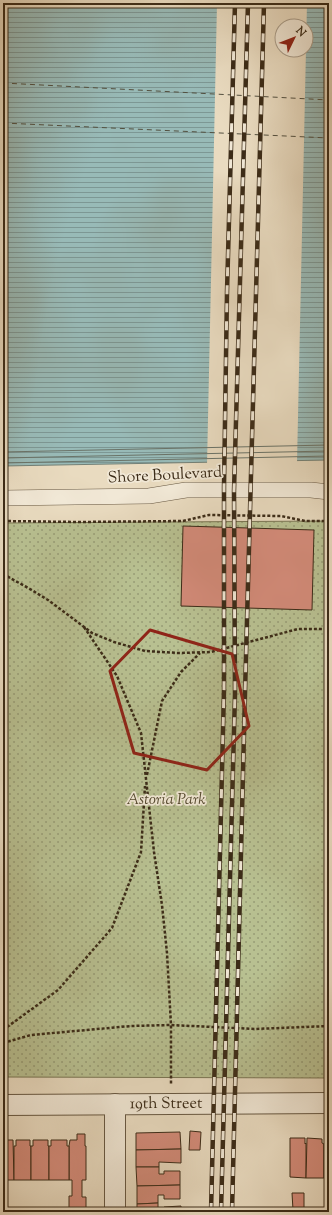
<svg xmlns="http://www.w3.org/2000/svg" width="332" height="1215" font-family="'Sorts Mill Goudy',serif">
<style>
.park{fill:url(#park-dots);stroke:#7a7654}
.water{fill:url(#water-rules);stroke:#738177;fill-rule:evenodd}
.pier{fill:#e9dbc0;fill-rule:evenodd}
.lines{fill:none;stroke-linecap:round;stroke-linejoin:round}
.shore{stroke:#6a7368;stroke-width:1}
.ferry{stroke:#535040;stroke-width:1;stroke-dasharray:5 4;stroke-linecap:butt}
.building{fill:#d28a78;stroke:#3c2c18}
.pedestrian-casing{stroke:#675842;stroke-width:16}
.minor-casing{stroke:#675842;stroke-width:22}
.path{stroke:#3c2c18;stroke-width:2.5;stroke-dasharray:3 2;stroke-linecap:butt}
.pedestrian{stroke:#f1e8d6;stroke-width:15}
.minor{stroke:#f1e8d6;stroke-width:20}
.rail-casing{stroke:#3c2c18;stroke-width:4.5}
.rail{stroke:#f1e8d6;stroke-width:3;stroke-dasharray:9;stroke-linecap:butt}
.marked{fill:none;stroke:#8f2418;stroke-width:3;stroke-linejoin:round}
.labels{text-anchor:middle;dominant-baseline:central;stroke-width:3.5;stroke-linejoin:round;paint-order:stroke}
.street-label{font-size:16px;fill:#3c2c18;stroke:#f1e8d6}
.park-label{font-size:16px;font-style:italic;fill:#554a30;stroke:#f1e8d6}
</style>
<defs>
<pattern id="park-dots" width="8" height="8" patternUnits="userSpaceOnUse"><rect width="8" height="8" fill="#b8c091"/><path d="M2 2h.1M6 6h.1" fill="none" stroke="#979c75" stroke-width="1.8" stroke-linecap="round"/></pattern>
<pattern id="water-rules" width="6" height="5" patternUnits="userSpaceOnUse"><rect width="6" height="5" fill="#98bab7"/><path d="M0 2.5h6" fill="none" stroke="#7d9794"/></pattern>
</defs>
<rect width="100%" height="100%" fill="#e9dbc0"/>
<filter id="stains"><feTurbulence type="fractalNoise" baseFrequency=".005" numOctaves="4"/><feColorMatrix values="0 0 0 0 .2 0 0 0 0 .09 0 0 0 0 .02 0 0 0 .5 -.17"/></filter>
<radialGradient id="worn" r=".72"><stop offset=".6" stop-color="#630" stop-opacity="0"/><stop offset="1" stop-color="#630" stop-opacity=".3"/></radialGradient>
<polygon class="park" points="329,521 329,1078 3,1077 3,523"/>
<path class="water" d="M3,3H329V460L3,466ZM282,26H306V50H282Z"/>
<path class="pier" d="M217,3H307L297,463L207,465ZM282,26H306V50H282Z"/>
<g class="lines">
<g class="shore">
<polyline points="3,452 329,445"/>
<polyline points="3,458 329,451"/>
<polyline points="3,463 329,456"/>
</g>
<g class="ferry">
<polyline points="3,83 329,100"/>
<polyline points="3,123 329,138"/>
</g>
</g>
<g class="building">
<polygon points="183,526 314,530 312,610 181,606"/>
<polygon points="190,1131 201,1132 200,1150 189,1150"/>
<polygon points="180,1132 181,1149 136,1150 136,1133"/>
<polygon points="77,1134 85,1134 85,1146 86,1146 86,1180 82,1180 82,1197 86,1197 86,1212 69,1212 69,1196 72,1196 72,1180 69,1180 69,1146 70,1140 77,1140"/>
<polygon points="290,1138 305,1138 305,1144 306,1143 306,1178 290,1177"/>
<polygon points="307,1138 322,1139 322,1143 324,1144 324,1178 306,1178"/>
<polygon points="326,1138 329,1138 329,1178 324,1178 324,1144 326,1144"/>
<polygon points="3,1140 13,1140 14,1180 3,1180"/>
<polygon points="16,1140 30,1140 30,1146 31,1146 31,1180 14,1180 14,1146 16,1146"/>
<polygon points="33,1140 48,1140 48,1146 49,1146 49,1180 31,1180 31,1146 33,1146"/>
<polygon points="51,1140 67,1140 67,1146 69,1146 69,1180 49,1180 49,1146 51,1146"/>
<polygon points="181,1149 181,1163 159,1162 159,1167 136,1167 136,1150"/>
<polygon points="136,1167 159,1167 159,1174 164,1174 164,1171 180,1171 180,1185 137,1186"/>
<polygon points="180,1185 180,1199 164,1199 164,1195 158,1195 158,1203 137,1204 137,1186"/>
<polygon points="292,1193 304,1193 304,1210 293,1210"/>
<polygon points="158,1203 158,1208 164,1208 164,1207 181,1206 181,1212 137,1212 137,1204"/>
</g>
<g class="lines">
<g class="pedestrian-casing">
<polyline id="pedestrian" points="3,498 149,496 186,490 311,490 329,492"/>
</g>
<g class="minor-casing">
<g id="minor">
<polyline points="115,1104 115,1212"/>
<path id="s1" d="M3,1105L329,1103"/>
</g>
</g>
<g class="path">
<polyline points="3,521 78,522 183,521 209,515 281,516 305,521 329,521"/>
<polyline points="3,574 30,589 48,600 92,633 114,642 145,651 179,653 211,652 298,629 329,629"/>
<polyline points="84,627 117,676 141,733 154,852 162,905 167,953 171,1025 171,1084"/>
<polyline points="147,775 162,701 181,672 200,653"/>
<polyline points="3,1030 58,990 112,928 141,852 145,786"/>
<polyline points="3,1043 31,1035 131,1026 171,1025 255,1029 329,1026"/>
</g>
<use href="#pedestrian" class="pedestrian"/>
<use href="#minor" class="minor"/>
<g class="rail-casing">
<g id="rail">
<polyline points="211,1212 224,690 224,487 227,292 235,3"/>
<polyline points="221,1212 235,694 234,491 248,3"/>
<polyline points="232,1212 245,693 264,3"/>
</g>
</g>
<use href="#rail" class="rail"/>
</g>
<path class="marked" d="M150,630L232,654L249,726L207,770L134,753L110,671Z"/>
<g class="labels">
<g class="street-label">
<text transform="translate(165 476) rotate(-3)">Shore Boulevard</text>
<text stroke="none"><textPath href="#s1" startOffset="163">19th Street</textPath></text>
</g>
<g class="park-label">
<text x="166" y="800">Astoria Park</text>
</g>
</g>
<rect width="332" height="1215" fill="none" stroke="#e9dbc0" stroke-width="16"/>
<rect x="4" y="4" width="324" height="1207" fill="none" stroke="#3c2c18" stroke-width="2"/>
<rect x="8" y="8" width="316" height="1199" fill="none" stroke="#3c2c18"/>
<g transform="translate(294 38) rotate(47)"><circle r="19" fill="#f1e8d6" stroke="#a99d8a"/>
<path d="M0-3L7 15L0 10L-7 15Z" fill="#8f2418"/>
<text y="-6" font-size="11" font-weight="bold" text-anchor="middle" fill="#3c2c18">N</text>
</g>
<rect width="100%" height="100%" filter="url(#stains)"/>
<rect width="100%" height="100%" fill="url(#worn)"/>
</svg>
